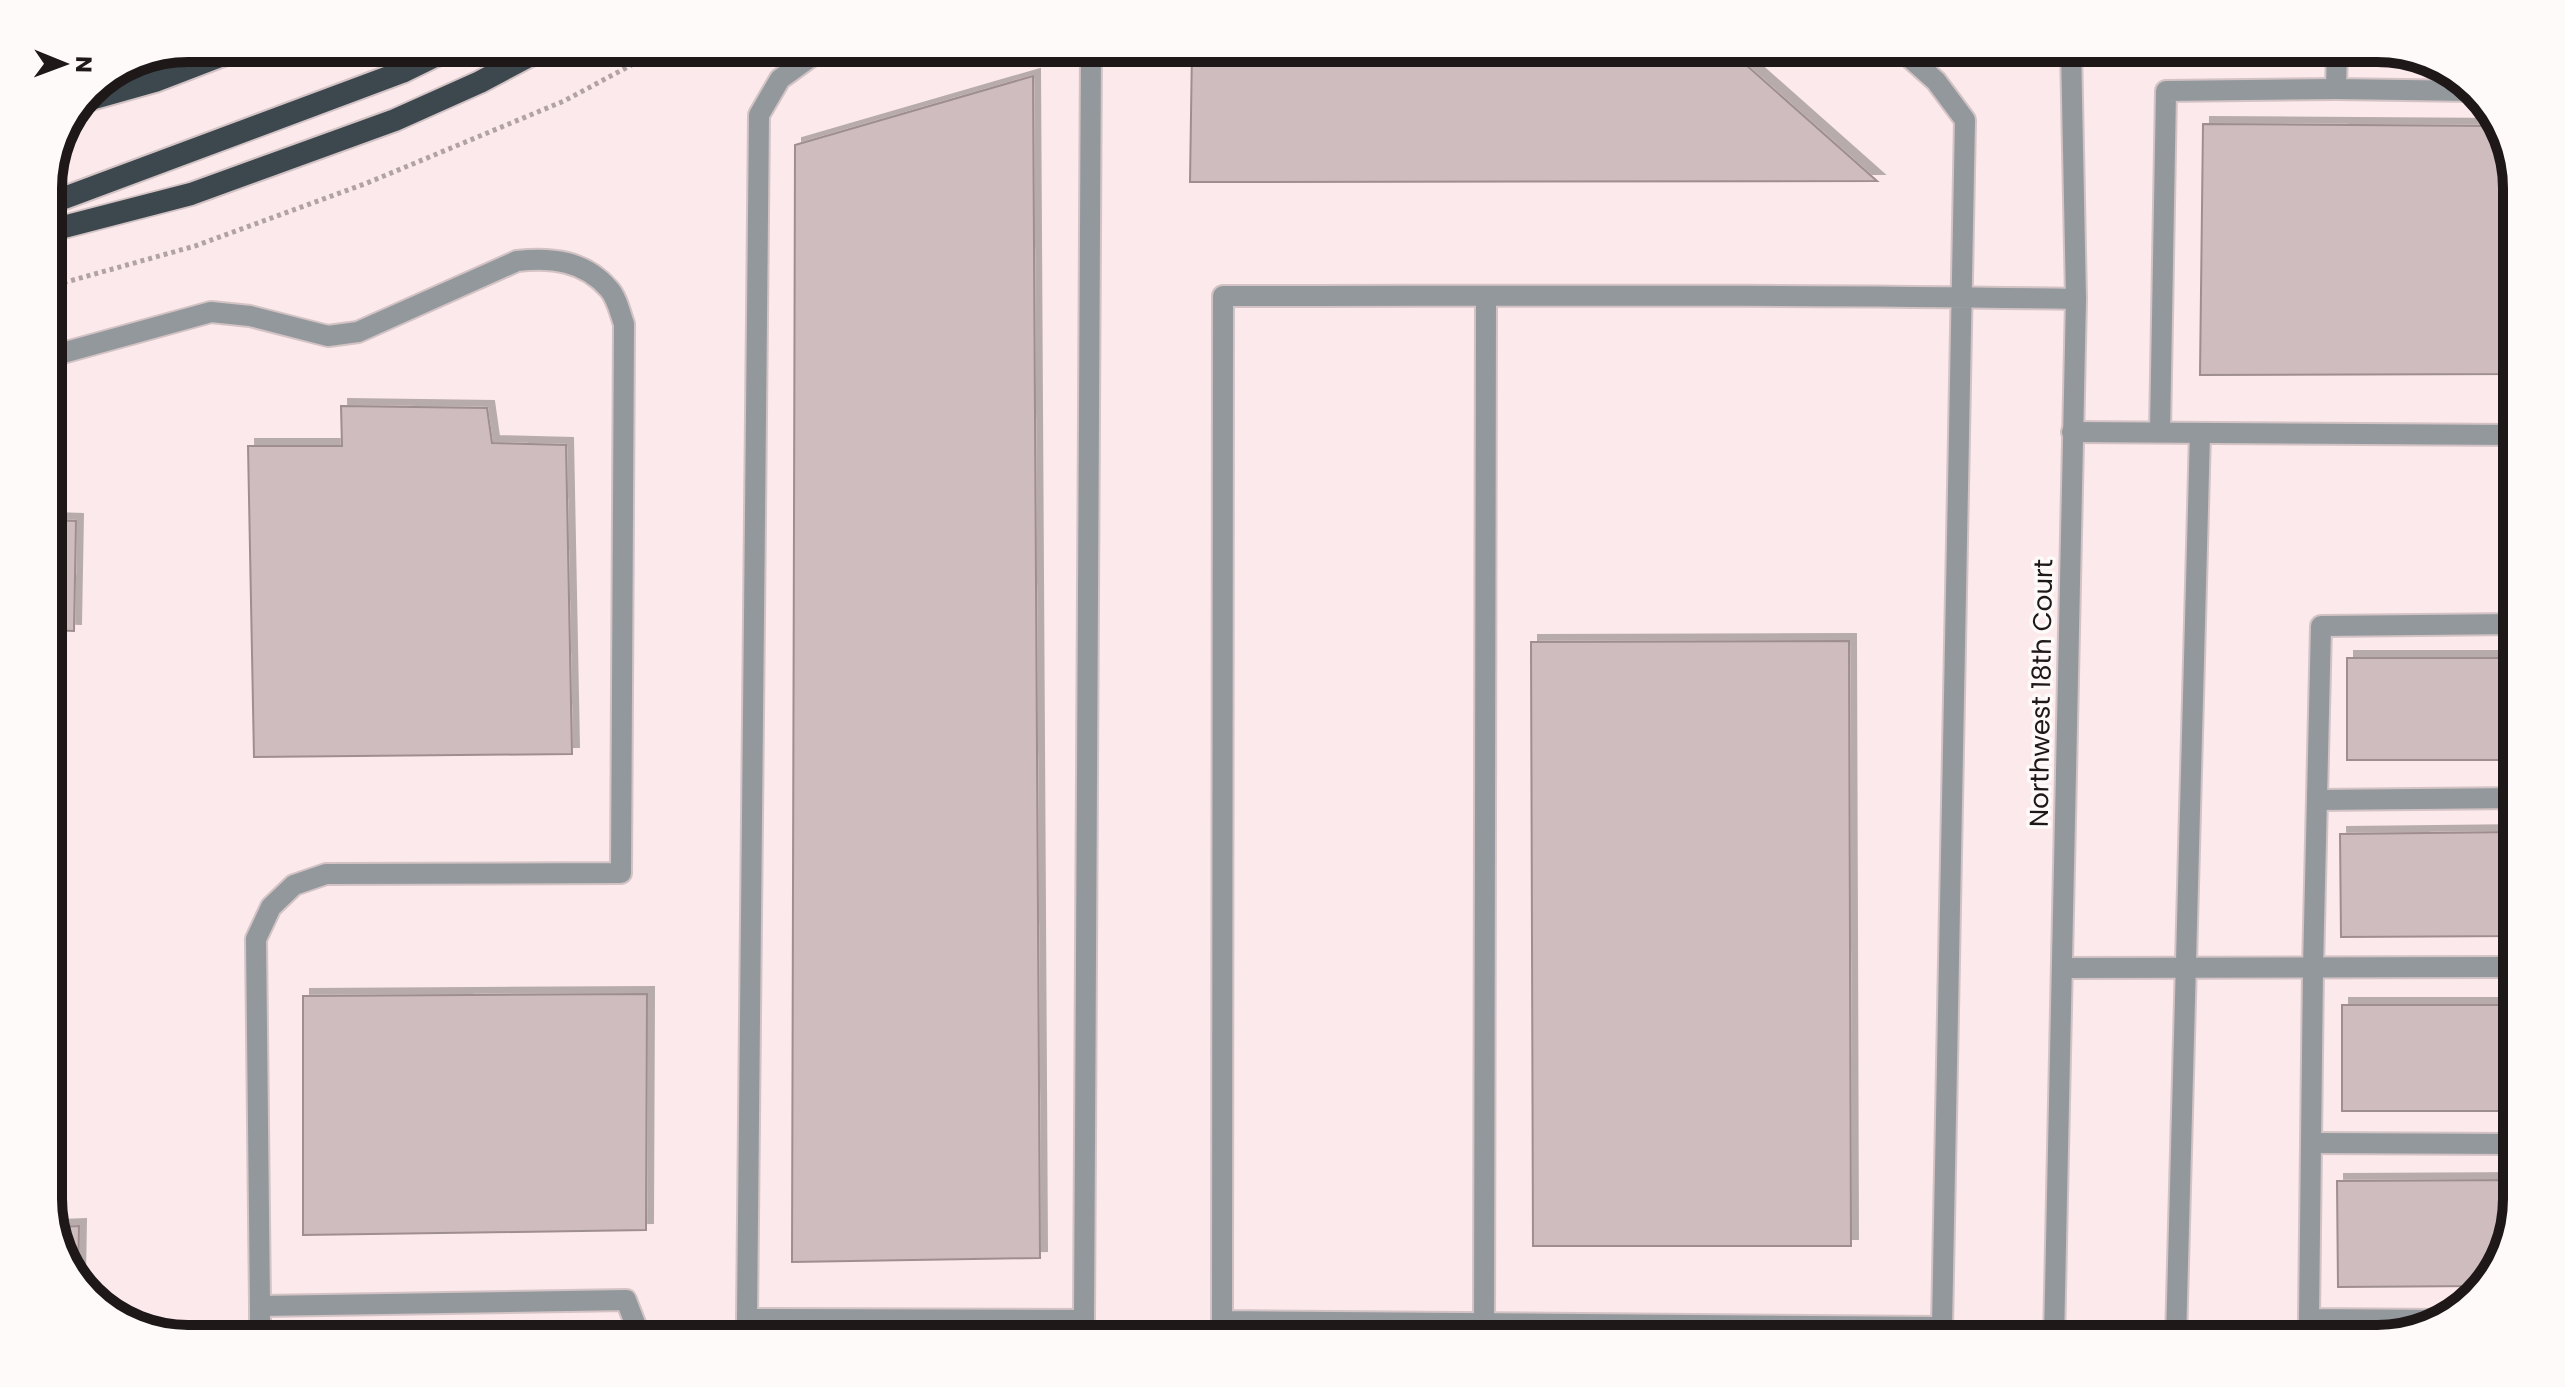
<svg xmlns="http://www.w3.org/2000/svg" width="2565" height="1387" font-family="Poppins,sans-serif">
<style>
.building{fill:#cebcbe;stroke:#9f8e90;stroke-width:2;filter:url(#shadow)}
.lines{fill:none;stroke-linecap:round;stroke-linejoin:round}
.service-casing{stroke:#d3c3c5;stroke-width:24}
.minor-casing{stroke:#d3c3c5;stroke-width:24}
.trunk-casing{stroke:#d3c3c5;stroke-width:26}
.path{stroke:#b1a3a5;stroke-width:5;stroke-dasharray:4 4;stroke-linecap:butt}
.service{stroke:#93989d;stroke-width:20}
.minor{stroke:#93989d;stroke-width:20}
.trunk{stroke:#3c474e;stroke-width:22}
.labels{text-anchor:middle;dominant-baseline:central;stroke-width:7;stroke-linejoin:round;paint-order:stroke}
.street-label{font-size:26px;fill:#1e1819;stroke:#fefafa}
.rim{fill:none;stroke:#1e1819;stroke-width:10}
</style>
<defs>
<filter id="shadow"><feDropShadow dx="7" dy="-7" stdDeviation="0" flood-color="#0004"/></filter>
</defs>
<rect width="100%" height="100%" fill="#fbe9eb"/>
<g class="building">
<polygon points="1192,48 1727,48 1877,181 1190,182"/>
<polygon points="1033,76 1040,1258 792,1262 795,145"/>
<polygon points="2203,124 2499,126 2517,180 2517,374 2200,375"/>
<polygon points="341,406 487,408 492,443 566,445 572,754 254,757 248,446 342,446"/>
<polygon points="48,520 76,521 74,631 48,630"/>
<polygon points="1849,641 1851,1246 1533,1246 1531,642"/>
<rect x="2347" y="658" width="170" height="102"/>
<polygon points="2517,832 2517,936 2341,937 2340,834"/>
<polygon points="647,994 646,1230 303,1235 303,996"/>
<rect x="2342" y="1005" width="175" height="106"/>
<polygon points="2517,1180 2517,1199 2502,1261 2481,1286 2338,1287 2337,1181"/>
<polygon points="79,1226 78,1282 72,1277 55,1227"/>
</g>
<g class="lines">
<g class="service-casing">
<g id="service">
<polyline points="823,48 780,79 759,115 747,1319 1084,1320 1091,48"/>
<path d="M1899,48L1936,81L1965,120L1942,1327L1222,1321L1223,296C1508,296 1792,294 2076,299"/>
<polyline points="2337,48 2336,89 2471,91"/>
<path d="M48,357L211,312L250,316L328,336L358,332L517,261C552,257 585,261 609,289C617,298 620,313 624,324L621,873L326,874L294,885L271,907L256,939L260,1306L626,1300L641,1339"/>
<polyline points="2072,432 2517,435"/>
<polyline points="2160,432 2166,91 2336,89"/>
<polyline points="2317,800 2517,798"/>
<polyline points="2062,968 2517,967"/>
<polyline points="2311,1143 2517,1144"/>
<polyline points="2439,1320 2309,1319 2313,969 2321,626 2517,624"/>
<polyline points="260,1339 260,1306"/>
<polyline points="1484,1339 1486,297"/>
<polyline points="2176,1339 2200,433"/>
</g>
</g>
<g class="minor-casing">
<polyline id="minor" points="2054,1339 2076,299 2071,48"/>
</g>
<g class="trunk-casing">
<g id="trunk">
<polyline points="84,101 155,81 241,48"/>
<polyline points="48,204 402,72 451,48"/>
<polyline points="48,231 191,194 395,120 480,82 544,48"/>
</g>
</g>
<polyline class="path" points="48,287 195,246 367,183 564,101 663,48"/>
<use href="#service" class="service"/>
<use href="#minor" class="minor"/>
<use href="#trunk" class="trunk"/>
</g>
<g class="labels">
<g class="street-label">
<text transform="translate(2041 693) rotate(-89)">Northwest 18th Court</text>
</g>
</g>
<path d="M0 0H2565V1387H0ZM188 62H2377A126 126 0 0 1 2503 188V1199A126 126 0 0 1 2377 1325H188A126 126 0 0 1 62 1199V188A126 126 0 0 1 188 62Z" fill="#fefafa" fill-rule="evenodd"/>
<path class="rim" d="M188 62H2377A126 126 0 0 1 2503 188V1199A126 126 0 0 1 2377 1325H188A126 126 0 0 1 62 1199V188A126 126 0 0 1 188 62Z"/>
<g transform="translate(64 64) rotate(91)" stroke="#fefafa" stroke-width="6" paint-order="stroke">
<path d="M0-6L14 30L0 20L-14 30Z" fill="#1e1819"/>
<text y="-12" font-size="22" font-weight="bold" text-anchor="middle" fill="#1e1819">N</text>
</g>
</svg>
